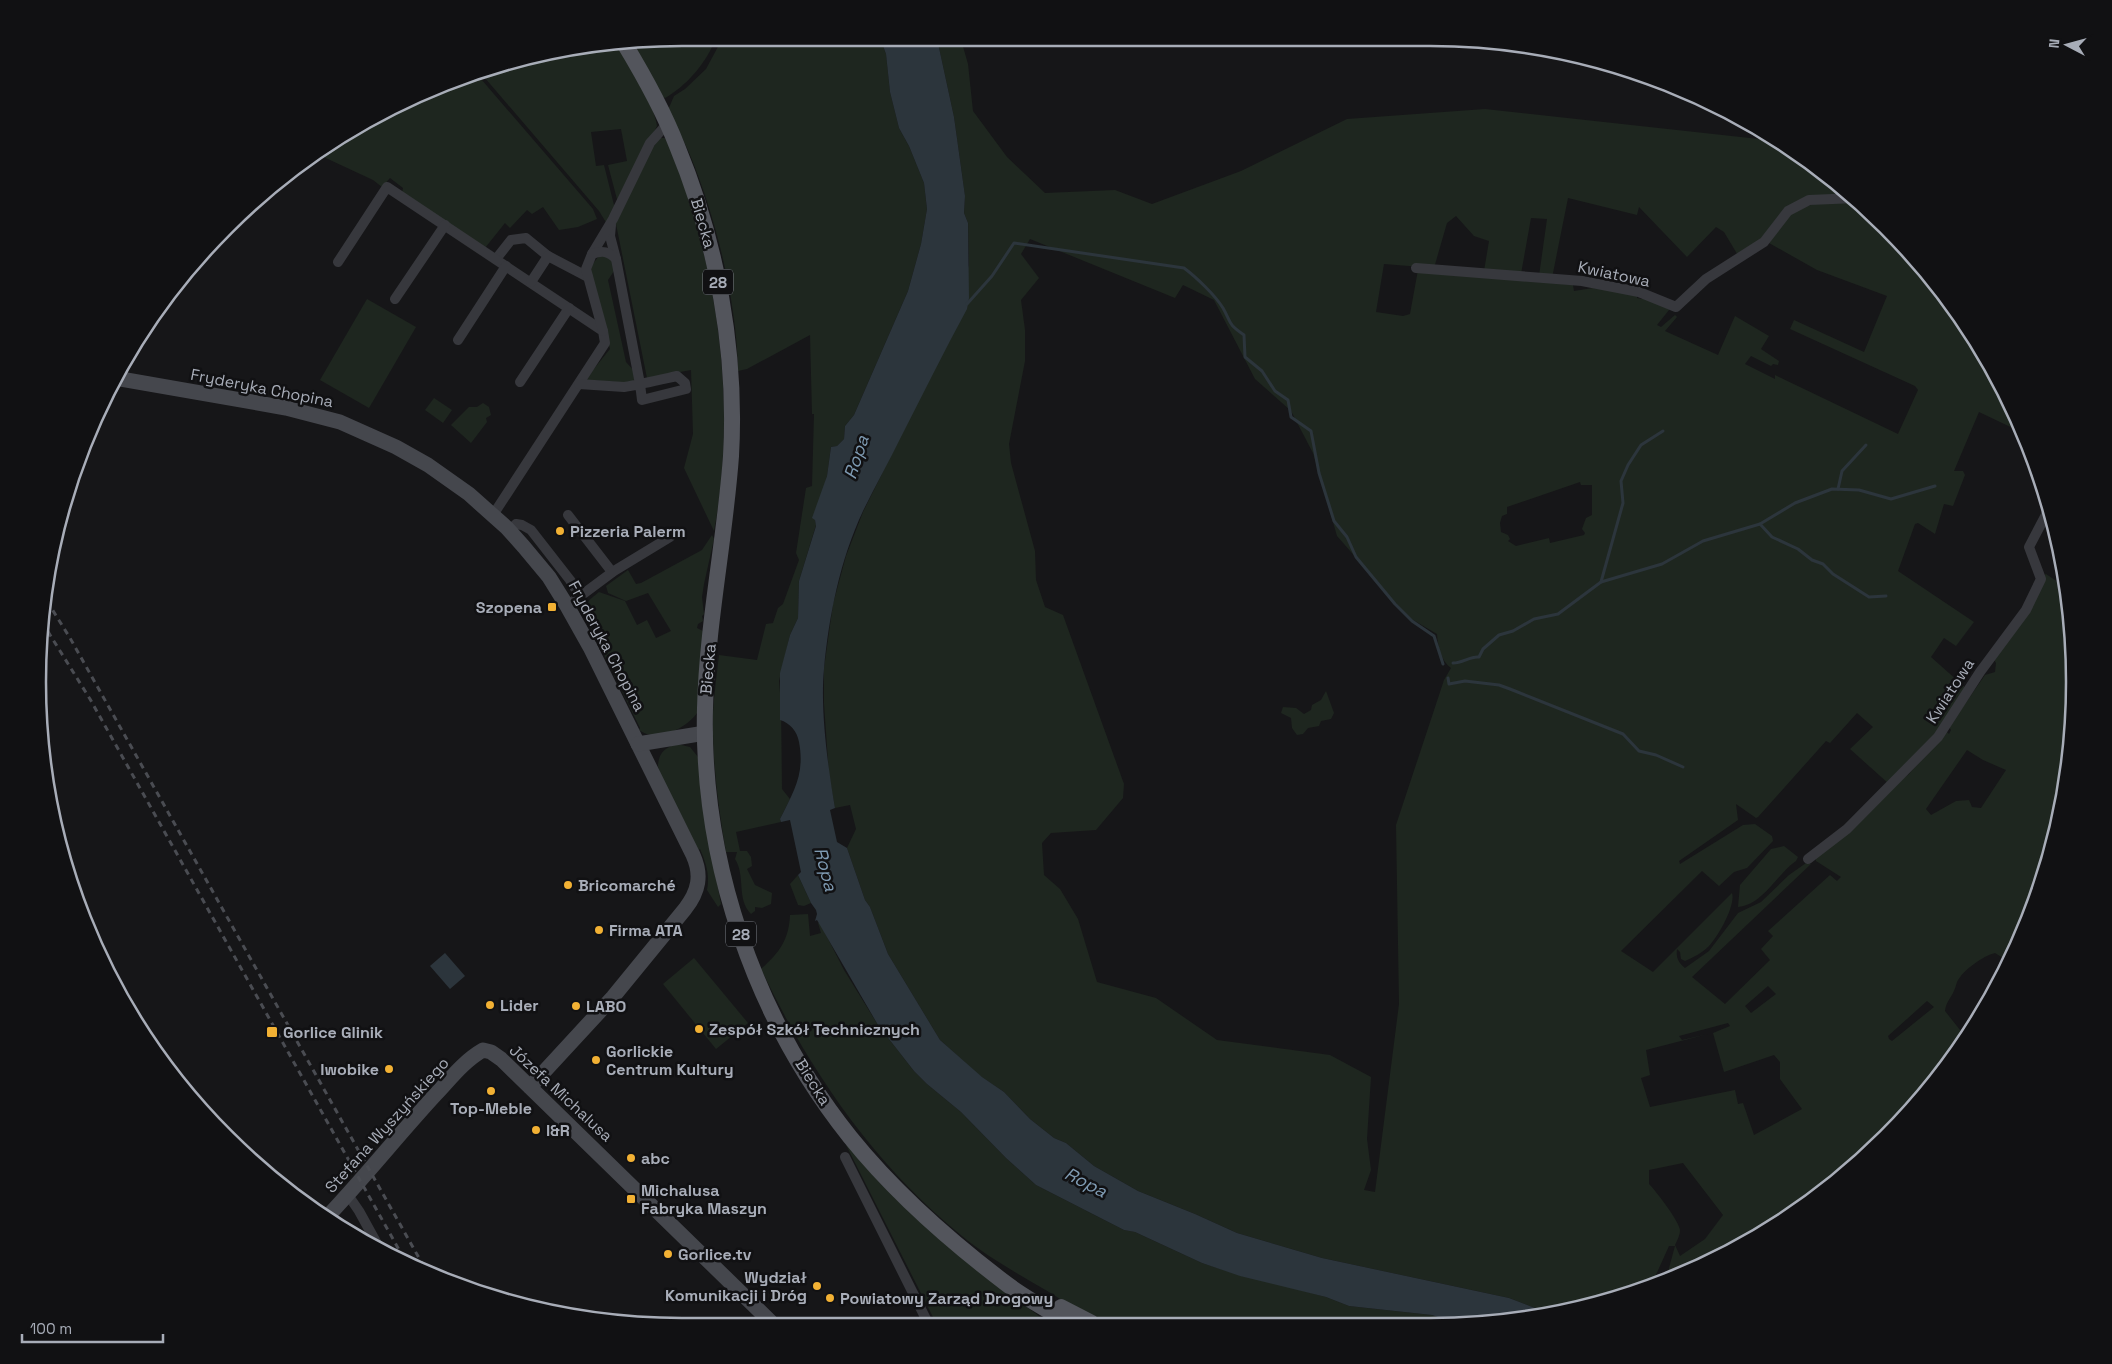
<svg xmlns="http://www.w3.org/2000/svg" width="2112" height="1364" font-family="'Space Grotesk',sans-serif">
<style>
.green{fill:#1e261f;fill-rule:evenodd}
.water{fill:#2c353c}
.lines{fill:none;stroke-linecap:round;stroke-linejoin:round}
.stream{stroke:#2c353c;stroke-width:3}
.street{stroke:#37383d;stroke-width:10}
.secondary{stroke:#45474d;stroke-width:15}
.primary{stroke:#53555c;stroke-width:16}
.rail{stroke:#4a4c52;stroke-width:3;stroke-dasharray:6 5;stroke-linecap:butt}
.poi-dot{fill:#f2b134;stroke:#111113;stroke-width:2}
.labels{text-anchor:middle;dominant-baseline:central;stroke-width:5;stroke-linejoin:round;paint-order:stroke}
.shield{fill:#111113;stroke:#7b7e86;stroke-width:1}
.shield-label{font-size:15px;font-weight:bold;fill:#a8adb8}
.street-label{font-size:16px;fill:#a8adb8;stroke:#111113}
.poi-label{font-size:16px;font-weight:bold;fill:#a8adb8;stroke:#111113;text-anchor:start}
.water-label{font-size:18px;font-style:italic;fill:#7f9bb3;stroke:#111113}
.rim{fill:none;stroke:#a8adb8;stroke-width:2.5}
</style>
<rect width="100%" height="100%" fill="#161618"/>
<g class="green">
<path d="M598,43H615C629,66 653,99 657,126L618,203L608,165L627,161L621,129L591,132L596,166L604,165L615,209L607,224L599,211L479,71Z"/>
<path d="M631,43H714C704,65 686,86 665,98L661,95Z"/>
<path d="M720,43H882L886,54L890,92L899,128L909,146L924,183L927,209L921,244L908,291L854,415L845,426L844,439L837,446L831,447L827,476L815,520L816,525L799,581L798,618L790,635L779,681L781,704L782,789L790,799L780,819L781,822L736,832L740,851H747L751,857L752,866L747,869L755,885L772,893L771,904L762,908L755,907V911L751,914C736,899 746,876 735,859L737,852H726C718,806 712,759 713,713C714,693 717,674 719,655L757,660L766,624L773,623L778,608L783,604L799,560L796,553L806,488L812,486L814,414H812L810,335L747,369L738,371C737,302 716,218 690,155C684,140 675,125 668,110L674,96L685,89L706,69Z"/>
<path d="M938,43H962L968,64L973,111L1007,157L1045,193L1115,190L1152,204L1241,171L1347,119L1485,109L1768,140L1854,197L1808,199L1739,257L1724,232L1716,227L1687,257L1639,207L1637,215L1568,198L1552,278L1539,276L1547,219L1531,218L1521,274L1484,271L1489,241L1474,236L1456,216L1447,223L1434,268L1384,264L1376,312L1403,316L1410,314L1418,270L1573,285L1574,291L1593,288L1637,294V298L1642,299L1643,296L1669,307V310L1657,325L1661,327L1675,315L1677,317L1665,331L1718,355L1735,316L1769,336L1761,349L1779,361L1778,365L1773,364L1771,366L1751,356L1745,364L1775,379V375L1898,434L1918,390L1915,386L1790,329L1794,320L1864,352L1887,296L1817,270L1769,243C1775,235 1780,225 1787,217C1805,200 1836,202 1858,201L1941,289L2008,397L2021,432L1979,412L1954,471H1963L1965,475L1953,506L1944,504L1935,534L1918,523L1915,524L1898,571L1974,622L1956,646L1944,638L1931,657L1968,690L1937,737L1889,784L1850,749L1873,727L1857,713L1830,743L1826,741L1758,817L1756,818L1736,804L1738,820L1679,861L1680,864L1743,825L1755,824L1772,836L1773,841L1747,868L1734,872L1719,886L1702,871L1621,951L1653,972L1732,893C1736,905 1718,937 1709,946C1702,953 1694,957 1685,961L1681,959L1680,952L1677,949C1676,958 1678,962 1685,968L1709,951L1738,913L1761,902L1789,875L1806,863L1811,864L1692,977L1725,1004L1770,960L1761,949L1773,936L1768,931L1830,875L1837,881L1841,877L1816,861V858L1892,787L1909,774L1946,731L1949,734L1951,730L1949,727L1985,675L1995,672L1996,663L1994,660L2043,576L2046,574L2064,586L2073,640L2069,766L2041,886L2038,887V893L2023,917L2026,922L2006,964L2003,958L1995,953C1983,956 1963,970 1957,982C1956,985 1955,989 1953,993C1949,1000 1946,1003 1945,1011L1964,1035L1967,1034L1915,1107L1823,1193L1715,1260L1666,1279L1675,1246H1669L1655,1277L1640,1288L1597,1304L1548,1313L1509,1298L1322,1258L1237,1233L1195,1214L1138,1191L1094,1166L1066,1143L1054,1138L1030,1119L1004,1092L980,1076L940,1040L888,954L870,907L865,900L847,848L856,829L850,805L835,808L829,775L824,704V668L833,604L846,556L863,512L933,371L969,265L968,223L964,213L965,196L954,117ZM1030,239L1175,298L1183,285L1214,300L1255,379L1291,411L1313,453L1337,536L1408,617L1437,634C1438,647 1441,661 1451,668L1444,680L1396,825L1399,1004L1375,1192L1364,1190L1371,1170L1367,1139L1371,1077L1330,1055L1217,1040L1156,998L1097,982L1078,919L1060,889L1044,875L1042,843L1051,833L1096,830L1123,798L1124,784L1063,615L1045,607L1036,580L1035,551L1011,463L1009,444L1025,361V330L1021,300L1039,278L1021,254ZM1580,482L1581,485H1592V515L1586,518L1582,529L1585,533L1584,535L1550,543L1549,538L1516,546L1508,541L1510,539L1508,535L1501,532L1500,523L1502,516L1507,514V507ZM1967,750L1983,760L2006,770L1981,808L1972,807L1969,800L1956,801L1931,815L1926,809ZM1768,986L1776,994L1751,1013L1745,1006ZM1927,1001L1934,1007L1892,1041L1889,1039L1888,1036ZM1728,1023L1730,1026L1713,1033L1724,1072L1774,1055L1780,1062V1079L1802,1109L1754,1135L1743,1103L1738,1104L1735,1090L1650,1107L1641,1078L1650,1075L1646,1050L1708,1034L1682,1040L1679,1036ZM1683,1163L1723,1215L1705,1239L1680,1256L1675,1245C1677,1241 1680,1235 1680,1230C1679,1221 1656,1191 1649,1184V1170Z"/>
<polygon points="475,72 593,209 597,219 578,227 559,230 543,207 532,214 527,210 510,228 505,223 485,248 402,193 403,188 390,178 382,187 373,180 315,153 324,146"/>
<path d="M660,138H665L669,146C677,167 685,187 691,207C723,310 734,425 714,531L684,468L693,434L691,370L647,378L616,224V219L651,150Z"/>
<polygon points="599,256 610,256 614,260 614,271 608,280 626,362 634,371 635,378 632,383 585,380 610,349 588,270"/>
<polygon points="367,299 416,327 369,408 320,380"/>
<polygon points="434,398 452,410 443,423 425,410"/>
<polygon points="483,403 489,407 491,415 486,418 487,422 471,443 451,425 469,407 477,407"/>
<path d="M712,535L714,539L704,584L702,597L704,614L702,616L703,621L698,624L697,628L703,631L697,713C686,729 656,743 639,730L640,728L584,614L588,601L599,592L625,601L637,625L647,620L656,638L671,631L648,593L626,601L608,593L606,586L628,570L636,584L641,583L702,550Z"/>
<polygon points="1326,691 1334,713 1331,719 1321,721 1319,726 1308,728 1303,734 1297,735 1292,728 1291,718 1281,713 1283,707 1296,708 1304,714 1311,710 1312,705 1321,700"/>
<path d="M677,744L690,747L698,757L702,803L721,904L718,907L707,890C710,875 706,863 700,849L698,850C691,837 657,775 658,765C659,752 666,747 677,744Z"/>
<path d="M1784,846L1798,857L1796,861C1777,874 1763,905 1738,907L1740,885L1771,849Z"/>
<polygon points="798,875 811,903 804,906 798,905 790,884"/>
<path d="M808,914L810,936L821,933L818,923H820L844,970L878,1025L914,1071L927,1084L961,1112L1006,1158L1036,1185L1124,1230L1135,1232L1202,1263L1242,1276L1270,1282L1326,1297L1349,1306L1432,1315L1460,1325L1113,1323C1103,1318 1092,1316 1081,1311C1068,1305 1055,1295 1042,1288C1015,1272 986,1256 962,1236C874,1165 809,1070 761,969C779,953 789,940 790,915Z"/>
<polygon points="694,958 748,1023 716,1049 663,984"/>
<path d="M847,1144C902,1216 977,1269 1048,1323H936L846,1145Z"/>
</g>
<g class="water">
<path d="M882,43H938L954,117L965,196L964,213L968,223L969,298L967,309C944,351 923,394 901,437C889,462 875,486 863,511C840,560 829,615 824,669C820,710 828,767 835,808L830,810L837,842L847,848L865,900L870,907L888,954L940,1040L982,1077L1004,1092L1030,1119L1054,1138L1066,1143L1094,1166L1138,1191L1195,1214L1237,1233L1322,1258L1509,1298L1548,1313L1472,1325H1460L1432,1315L1349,1306L1326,1297L1240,1276L1202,1263L1135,1232L1124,1230L1036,1185L1006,1158L961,1112L927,1084L914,1071L878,1025L817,920L815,921L817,914L816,910L811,903L798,875L801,872L790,820L781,822L780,819C794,791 805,774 799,742C797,731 790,723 780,720V673L790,635L798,618L799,581L816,526L815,520L812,518L827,476L831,447L837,446L844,439L845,426L854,415L908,291L921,244L927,209L924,183L909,146L899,128L890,92L886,54Z"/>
<polygon points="445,953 465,976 450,989 430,966"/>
</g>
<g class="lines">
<g class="stream">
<path d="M967,304L992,276L1014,243L1184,268C1196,277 1215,295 1223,308C1232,324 1227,323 1244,335L1245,357L1262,371L1275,391L1288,400L1291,417L1311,431L1319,473L1334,521L1347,537L1356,557L1395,604L1412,621L1434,636L1443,664"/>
<polyline points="1838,489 1842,471 1866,445"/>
<polyline points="1760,524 1772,537 1798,549 1812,560 1823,564 1833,574 1869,597 1886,596"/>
<polyline points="1601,582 1623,503 1621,481 1628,465 1641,445 1663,431"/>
<path d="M1453,663C1463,663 1470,656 1479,657L1483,649L1499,635L1513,631L1534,619L1558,614L1601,582L1662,564L1703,541L1760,524L1795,503L1832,489L1859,490L1891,499L1935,486"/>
<polyline points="1448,678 1449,684 1465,681 1499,685 1510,689 1623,734 1639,751 1656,755 1683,767"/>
</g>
<g class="street">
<polyline points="611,225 610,236 616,259"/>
<polyline points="592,254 613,219 650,143 667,124"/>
<polyline points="496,259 511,240 526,238 548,256"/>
<polyline points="338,262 387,187 603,331 605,343 493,515"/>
<polyline points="1416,268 1582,281 1639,292 1676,307 1706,279 1764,242 1788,211 1809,200 1856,198"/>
<polyline points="531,282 548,256 588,277"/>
<polyline points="395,299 445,225"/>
<polyline points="458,340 506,266"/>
<polyline points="520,382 569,308"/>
<path d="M579,384L624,387C642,384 659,380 677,376L685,383L686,389L642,400L640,384L616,259C609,251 602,250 592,254L586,269L603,331"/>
<polyline points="568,515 612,572"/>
<polyline points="509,531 516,524 522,525 531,530 570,580 580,596"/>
<polyline points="567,606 614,571 670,537"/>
<polyline points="1808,859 1847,829 1938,737 1980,672 2026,610 2041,579 2029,547 2050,507"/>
<polyline points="845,1157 928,1323"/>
<polyline points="348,1195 359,1211 381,1251"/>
</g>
<g class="secondary">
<path d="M115,378L286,408L340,422L396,447L428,465L469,494L507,528L524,547L549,577L567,606L590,647L693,855C702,875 699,891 685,909L613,997L530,1087"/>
<polyline points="638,744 705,733"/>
<path d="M327,1217C365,1177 399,1134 436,1094C451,1078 464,1061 483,1050L491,1052L501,1059L771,1322"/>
</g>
<g class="primary">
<path d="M624,43C644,76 663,110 677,146C717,243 737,351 731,456C725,540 707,624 705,708C701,861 755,1018 850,1137C895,1193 951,1242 1008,1285C1027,1299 1049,1311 1070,1323"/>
<polyline points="1061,1307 1092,1323"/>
</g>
<g class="rail">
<polyline points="47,601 70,638 428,1274"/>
<polyline points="42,622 90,699 407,1264"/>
</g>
</g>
<g class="poi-dot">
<circle cx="560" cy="531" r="5"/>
<rect x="547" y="602" width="10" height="10" rx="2.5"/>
<circle cx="568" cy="885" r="5"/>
<circle cx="599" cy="930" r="5"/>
<circle cx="490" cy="1005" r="5"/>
<circle cx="576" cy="1006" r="5"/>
<circle cx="699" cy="1029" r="5"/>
<rect x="266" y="1026" width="12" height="12" rx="2.5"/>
<circle cx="596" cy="1060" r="5"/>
<circle cx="389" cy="1069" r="5"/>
<circle cx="491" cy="1091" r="5"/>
<circle cx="536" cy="1130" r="5"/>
<circle cx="631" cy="1158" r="5"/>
<rect x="626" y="1194" width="10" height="10" rx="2.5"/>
<circle cx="668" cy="1254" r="5"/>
<circle cx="817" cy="1286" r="5"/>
<circle cx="830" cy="1298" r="5"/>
</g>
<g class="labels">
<g class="shield">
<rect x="703" y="269.5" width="30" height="25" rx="4"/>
<rect x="726" y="921.5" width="30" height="25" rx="4"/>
</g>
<g class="shield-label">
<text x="718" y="282">28</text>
<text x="741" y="934">28</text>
</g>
<g class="street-label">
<text transform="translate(703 223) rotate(74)">Biecka</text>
<text transform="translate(1614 274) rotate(12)">Kwiatowa</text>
<text transform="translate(262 388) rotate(11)">Fryderyka Chopina</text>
<text transform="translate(607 646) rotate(62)">Fryderyka Chopina</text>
<text transform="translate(708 669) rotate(-85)">Biecka</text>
<text transform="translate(1950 691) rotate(-57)">Kwiatowa</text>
<text transform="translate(813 1082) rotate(58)">Biecka</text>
<text transform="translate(561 1093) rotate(43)">Józefa Michalusa</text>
<text transform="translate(387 1125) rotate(-48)">Stefana Wyszyńskiego</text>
</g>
<g class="poi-label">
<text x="570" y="531">Pizzeria Palerm</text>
<text x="542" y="607" text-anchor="end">Szopena</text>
<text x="578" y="885">Bricomarché</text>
<text x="609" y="930">Firma ATA</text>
<text x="500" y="1005">Lider</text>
<text x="586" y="1006">LABO</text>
<text x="709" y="1029">Zespół Szkół Technicznych</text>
<text x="283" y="1032">Gorlice Glinik</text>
<text x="606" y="1051">Gorlickie<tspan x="606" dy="18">Centrum Kultury</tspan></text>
<text x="379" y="1069" text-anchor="end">Iwobike</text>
<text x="491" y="1108" text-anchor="middle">Top-Meble</text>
<text x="546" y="1130">I&amp;R</text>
<text x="641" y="1158">abc</text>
<text x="641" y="1190">Michalusa<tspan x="641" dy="18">Fabryka Maszyn</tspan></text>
<text x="678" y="1254">Gorlice.tv</text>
<text x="807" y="1277" text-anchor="end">Wydział<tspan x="807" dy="18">Komunikacji i Dróg</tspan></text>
<text x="840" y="1298">Powiatowy Zarząd Drogowy</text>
</g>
<g class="water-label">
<text transform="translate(856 457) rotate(-72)">Ropa</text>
<text transform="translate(826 869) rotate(75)">Ropa</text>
<text transform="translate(1086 1182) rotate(27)">Ropa</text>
</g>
</g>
<path d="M0 0H2112V1364H0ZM682 46H1430A636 636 0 0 1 2066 682V682A636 636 0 0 1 1430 1318H682A636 636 0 0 1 46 682V682A636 636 0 0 1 682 46Z" fill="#111113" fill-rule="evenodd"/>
<path class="rim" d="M682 46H1430A636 636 0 0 1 2066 682V682A636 636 0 0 1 1430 1318H682A636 636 0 0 1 46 682V682A636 636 0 0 1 682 46Z"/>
<g transform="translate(2067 45) rotate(276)" stroke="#111113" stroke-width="4" paint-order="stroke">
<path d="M0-4L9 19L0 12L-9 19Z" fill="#a8adb8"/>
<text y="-8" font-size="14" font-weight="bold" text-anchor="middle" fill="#a8adb8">N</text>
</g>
<path d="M22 1334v8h141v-8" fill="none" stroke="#a8adb8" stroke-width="2.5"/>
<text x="30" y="1334" font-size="15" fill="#a8adb8" stroke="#111113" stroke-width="4" paint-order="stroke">100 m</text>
</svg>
